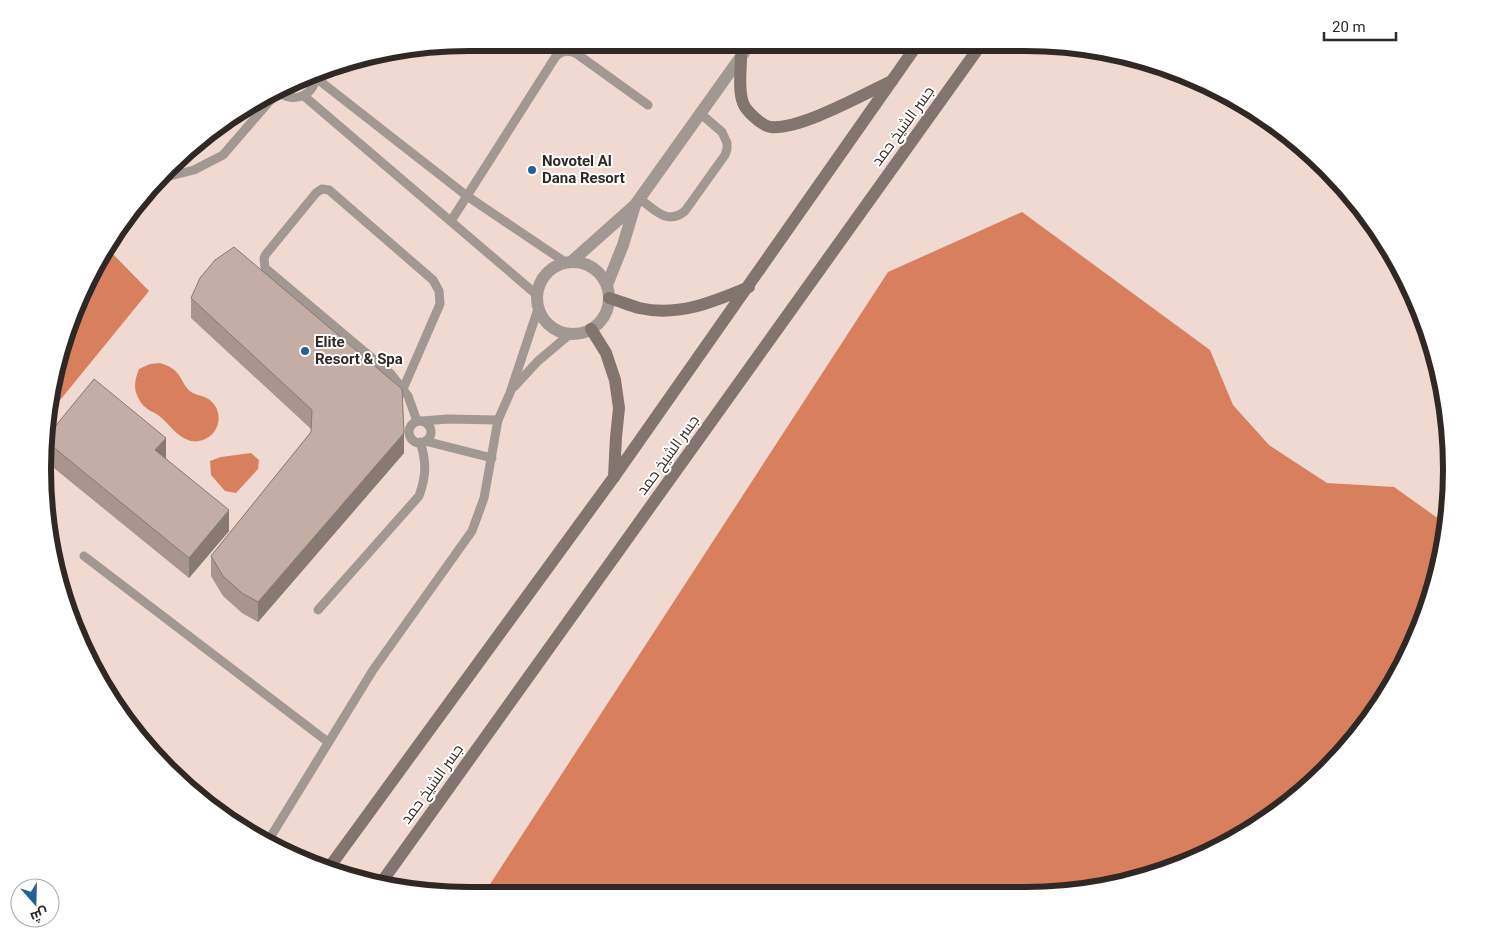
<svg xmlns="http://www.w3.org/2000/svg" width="1494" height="938" font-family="Roboto,Cairo,sans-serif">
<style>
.water{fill:#d87f5e}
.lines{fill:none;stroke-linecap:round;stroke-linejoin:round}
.service{stroke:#a19793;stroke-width:9}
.tertiary{stroke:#a19793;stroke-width:12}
.secondary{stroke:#82746f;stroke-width:12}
.wall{fill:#a8958e}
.shaded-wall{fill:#887974}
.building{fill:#c3ada5;stroke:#887974}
.poi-dot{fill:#265e96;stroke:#fff;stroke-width:2}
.labels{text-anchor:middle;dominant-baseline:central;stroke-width:4;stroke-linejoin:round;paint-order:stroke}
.street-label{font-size:15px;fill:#302825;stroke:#fff}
.poi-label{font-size:15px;font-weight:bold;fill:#302825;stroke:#fff;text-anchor:start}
.rim{fill:none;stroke:#302825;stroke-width:6}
</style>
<rect width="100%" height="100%" fill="#f0d9d1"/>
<g class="water">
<polygon points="1022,212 1210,350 1233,405 1269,445 1327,483 1394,487 1446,524 1437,579 1408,657 1364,728 1306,789 1238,839 1136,881 1053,895 485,892 888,272"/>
<polygon points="109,250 149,291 52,410 65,332"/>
<path d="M160,363C185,370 179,385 193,393C201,397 206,395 213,403C225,417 217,438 199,441C196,442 190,441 188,440C176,436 168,422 158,415C154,412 149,411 145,407C142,405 138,398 137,395C133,386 136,377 139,369L150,364Z"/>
<polygon points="251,453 259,460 258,469 236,493 225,491 211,475 210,461 221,457"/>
</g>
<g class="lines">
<g class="service">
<polyline points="316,78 467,196 565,262"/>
<path d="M280,93C296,104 316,94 316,74"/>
<polyline points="304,96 537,295"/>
<polyline points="162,178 194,170 223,155 275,95"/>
<path d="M640,199C654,209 667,226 685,211L725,155L727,149V143L722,132L701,114"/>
<path d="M451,221L556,56C563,50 569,50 577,54L648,105"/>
<polyline points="514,387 538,361 570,334"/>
<polyline points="403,389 440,304 439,291 433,280 329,190 322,189 316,193 266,254 264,258 265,268 391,374 408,396 417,421"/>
<polyline points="422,421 448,419 498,420"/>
<circle cx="420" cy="432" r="11"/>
<polyline points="425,441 492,458"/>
<polyline points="84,556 328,742"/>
<path d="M318,610L419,496C426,477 427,462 420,442"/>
<polyline points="268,841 373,670 472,531 484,498 498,420 510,393 538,309"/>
</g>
<g class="tertiary">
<circle cx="573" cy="298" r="36"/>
<polyline points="571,262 635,205 750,44"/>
<polyline points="607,285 623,245 635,205"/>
</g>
<g class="secondary">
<path d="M741,57C741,71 738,89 743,103C746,111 762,126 771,127C800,130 864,94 892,81"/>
<path d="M609,298C619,301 629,305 639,308C678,317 713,302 749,287"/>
<polyline points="591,329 606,353 615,380 619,408 616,437 614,477"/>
<polyline points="328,869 614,477 917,45"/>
<polyline points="381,883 980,46"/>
</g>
</g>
<g class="wall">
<polygon points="191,298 404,453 258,622 242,613 223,596 211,576 211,556 311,432 311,429 191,318"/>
<polygon points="48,435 166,458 229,531 189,578 44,460"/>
</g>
<g class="shaded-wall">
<polygon points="404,433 404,453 258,622 258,602"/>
<polygon points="166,438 166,458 155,471 155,450"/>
<polygon points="229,510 229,531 189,578 189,558"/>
</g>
<g class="building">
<polygon points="234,247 402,389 404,433 258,602 242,593 223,576 211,556 311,432 312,410 191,298 200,278 215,260"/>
<polygon points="94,379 166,438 155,450 229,510 189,558 47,442 48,435"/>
</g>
<g class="poi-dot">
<circle cx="532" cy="170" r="5"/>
<circle cx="305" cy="351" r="5"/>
</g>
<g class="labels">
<g class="street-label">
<text transform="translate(903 126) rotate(-54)">جسر الشيخ حمد</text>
<text transform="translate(668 455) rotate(-54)">جسر الشيخ حمد</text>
<text transform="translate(432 784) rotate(-54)">جسر الشيخ حمد</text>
</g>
<g class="poi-label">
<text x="542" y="161">Novotel Al<tspan x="542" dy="17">Dana Resort</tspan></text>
<text x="315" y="342">Elite<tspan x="315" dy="17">Resort &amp; Spa</tspan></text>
</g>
</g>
<path d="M0 0H1494V938H0ZM469 51H1025A418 418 0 0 1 1443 469V469A418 418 0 0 1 1025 887H469A418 418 0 0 1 51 469V469A418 418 0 0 1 469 51Z" fill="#fff" fill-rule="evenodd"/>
<path class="rim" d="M469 51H1025A418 418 0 0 1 1443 469V469A418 418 0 0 1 1025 887H469A418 418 0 0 1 51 469V469A418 418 0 0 1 469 51Z"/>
<g transform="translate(35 903) rotate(160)"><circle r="24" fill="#ffffff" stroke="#aca9a8"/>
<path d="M0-4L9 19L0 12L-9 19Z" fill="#265e96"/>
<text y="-8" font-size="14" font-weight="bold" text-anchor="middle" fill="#302825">ش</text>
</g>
<path d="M1324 32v8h72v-8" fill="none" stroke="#302825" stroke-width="2.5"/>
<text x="1332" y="32" font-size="15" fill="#302825" stroke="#ffffff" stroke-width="4" paint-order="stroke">20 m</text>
</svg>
